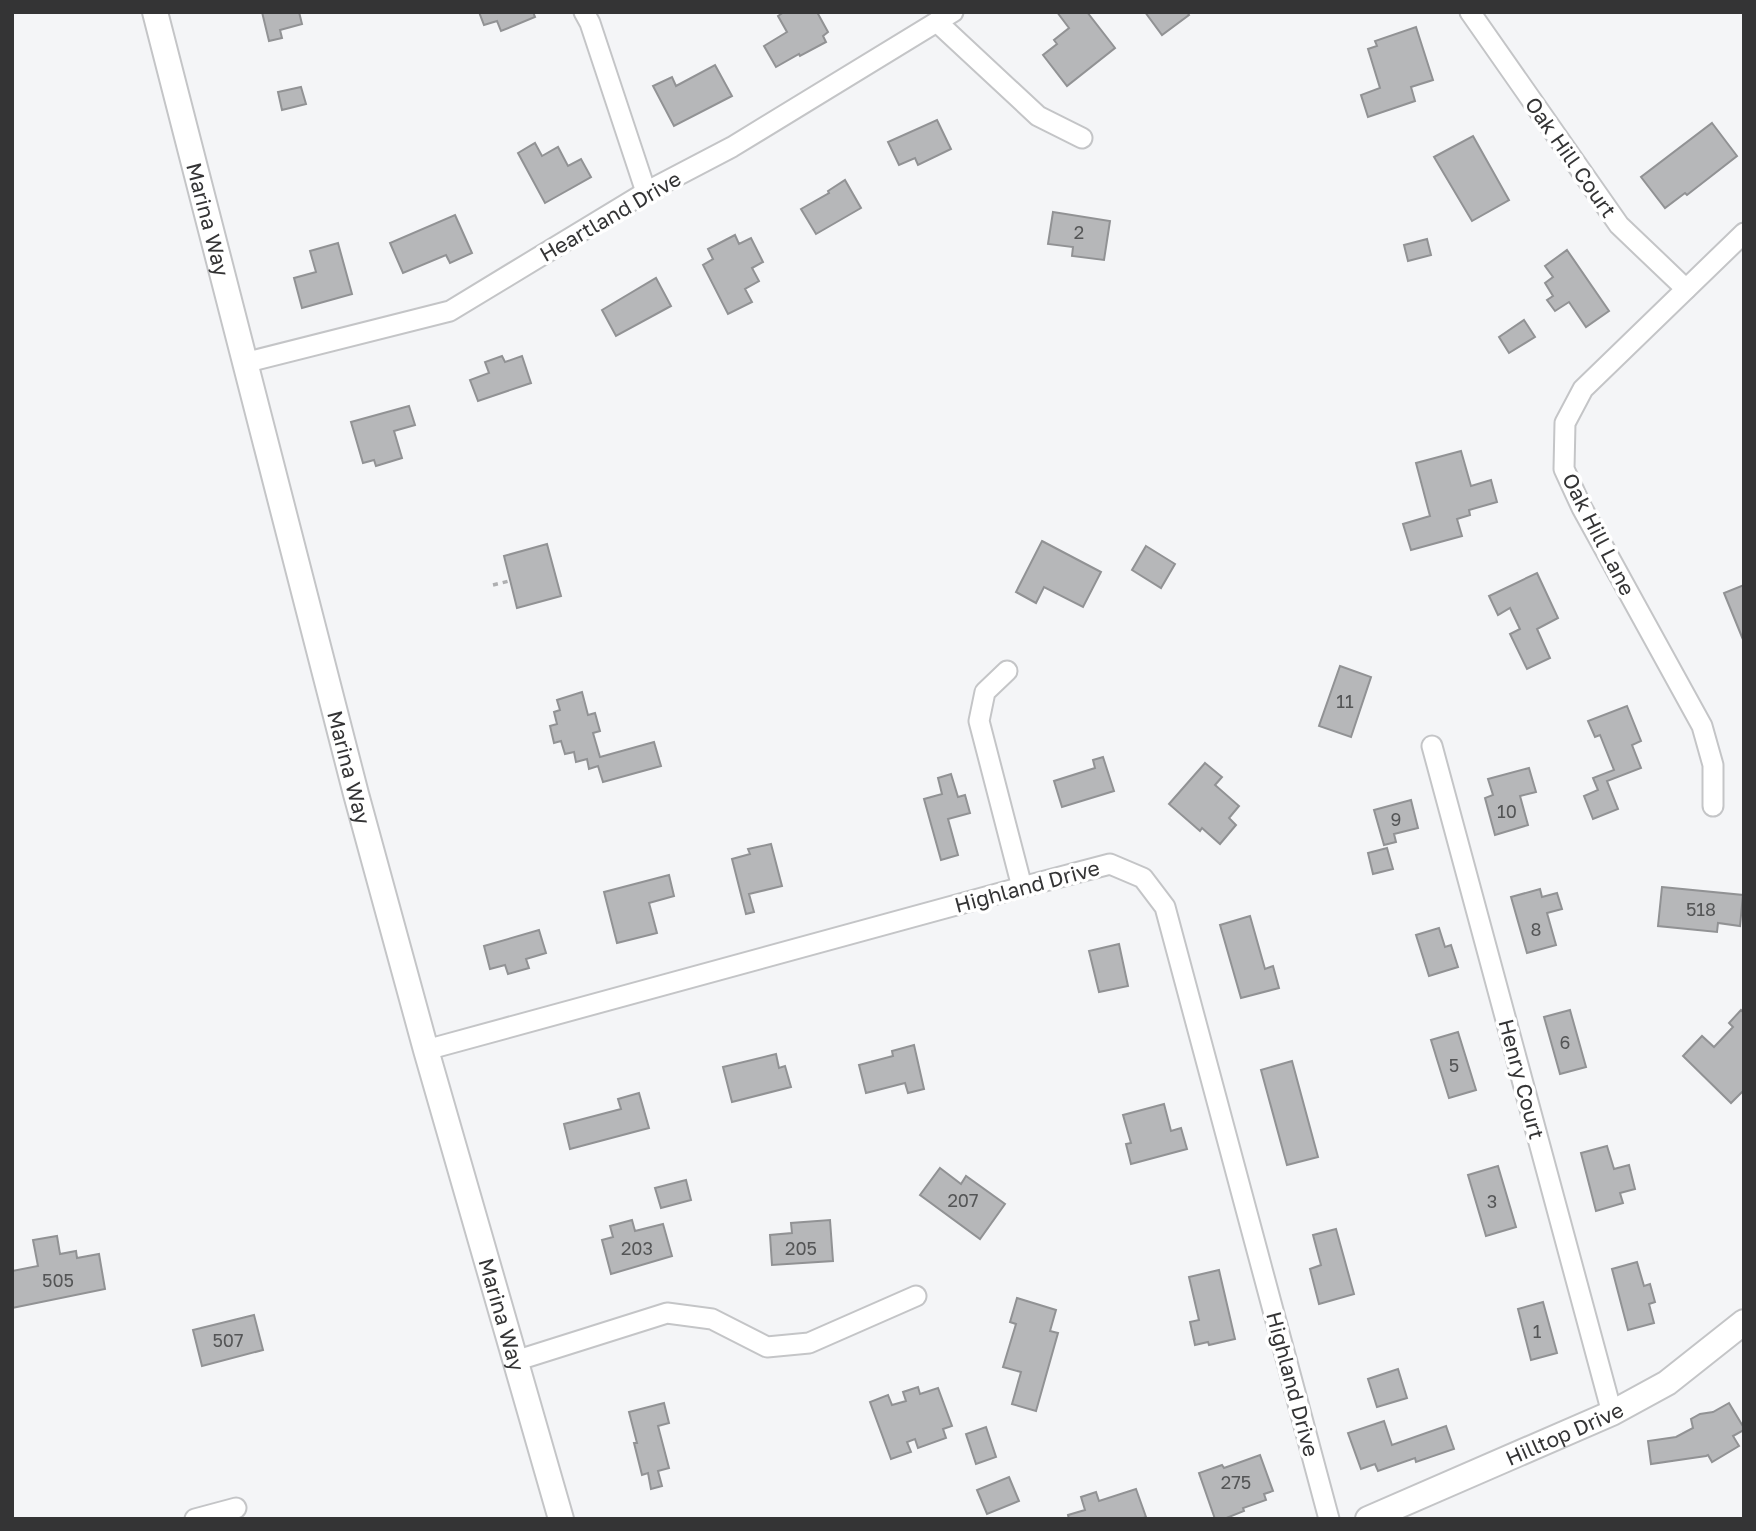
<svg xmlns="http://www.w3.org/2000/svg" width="1756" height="1531" font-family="'Golos Text',sans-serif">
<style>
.building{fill:#b6b7b9;stroke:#919294;stroke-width:2}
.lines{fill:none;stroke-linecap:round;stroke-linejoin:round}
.minor-casing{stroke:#c4c5c7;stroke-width:23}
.tertiary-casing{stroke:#c4c5c7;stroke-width:28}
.path{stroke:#aeafb1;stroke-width:3.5;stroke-dasharray:5 5;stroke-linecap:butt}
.minor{stroke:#fff;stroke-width:19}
.tertiary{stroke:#fff;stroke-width:24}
.labels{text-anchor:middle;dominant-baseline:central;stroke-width:7;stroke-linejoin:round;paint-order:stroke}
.number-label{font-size:18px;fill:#545556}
.street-label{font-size:21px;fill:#343435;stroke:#fff}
</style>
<rect width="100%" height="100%" fill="#f4f5f7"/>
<g class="building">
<polygon points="262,12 299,12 302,24 280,30 282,38 269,41"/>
<polygon points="479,12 533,12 535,17 501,31 497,21 484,25"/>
<polygon points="784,12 817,12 828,32 823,36 826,42 800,56 799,54 776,67 764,46 787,32 778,16"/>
<polygon points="1057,12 1087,12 1115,48 1067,86 1043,55 1057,44 1054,40 1069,28"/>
<polygon points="1145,12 1187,12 1189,15 1162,35"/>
<polygon points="1416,27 1433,80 1411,87 1415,101 1368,117 1361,95 1380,88 1368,49 1377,46 1375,41"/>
<polygon points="715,65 732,96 674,126 653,86 672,77 676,86"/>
<polygon points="301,87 306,104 282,110 278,92"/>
<polygon points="937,120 951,149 918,165 915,158 899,165 888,142"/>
<polygon points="1712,123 1737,156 1687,195 1685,193 1665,208 1641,177"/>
<polygon points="1473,136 1509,200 1472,221 1434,157"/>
<polygon points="535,143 542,156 558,147 568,166 581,159 591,177 545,203 518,153"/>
<polygon points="845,180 861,208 816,234 801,209 829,193 828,191"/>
<polygon points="1053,212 1110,221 1104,260 1072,256 1073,247 1048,244"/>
<polygon points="455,215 472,253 450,263 446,255 403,273 390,243"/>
<polygon points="735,235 739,244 751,238 763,262 752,268 759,281 745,289 752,302 728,314 703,265 713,259 708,249"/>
<polygon points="1427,239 1431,255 1408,261 1404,245"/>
<polygon points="338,243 352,294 302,308 294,278 316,272 310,251"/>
<polygon points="1567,250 1609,311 1586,327 1569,302 1555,311 1547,300 1553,296 1545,283 1553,277 1545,266"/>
<polygon points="656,278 671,306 616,336 602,310"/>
<polygon points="1524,320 1535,337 1509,353 1499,337"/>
<polygon points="502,356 505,362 522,356 531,383 478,401 470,380 489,373 485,362"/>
<polygon points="409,406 415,425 394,431 402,458 376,466 374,460 363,463 351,422"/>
<polygon points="1461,451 1471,486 1491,480 1497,502 1469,510 1470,515 1457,519 1462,536 1411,550 1403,524 1430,516 1416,463"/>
<polygon points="1042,541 1101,572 1083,607 1044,587 1036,603 1016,592"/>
<polygon points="547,544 561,596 517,608 504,556"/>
<polygon points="1146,546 1175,564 1161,588 1132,570"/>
<polygon points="1537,573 1558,618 1537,629 1550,658 1527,669 1510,634 1520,629 1510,608 1498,615 1489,596"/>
<polygon points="1744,585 1744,642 1724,593"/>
<polygon points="1340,666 1371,677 1351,737 1319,726"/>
<polygon points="582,692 588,715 595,713 600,731 593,733 600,757 654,742 661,766 603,782 598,766 589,769 587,759 576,762 574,752 565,754 561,741 554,743 550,726 557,724 554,712 560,710 557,700"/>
<polygon points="1627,706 1641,741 1632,745 1641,768 1607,781 1618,809 1593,819 1584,796 1598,790 1593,778 1614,770 1600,735 1595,737 1588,721"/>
<polygon points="1103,757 1114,791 1062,807 1054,781 1095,768 1093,760"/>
<polygon points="1205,763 1222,777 1215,785 1239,806 1229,818 1236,825 1220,844 1202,828 1200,831 1169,804"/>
<polygon points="1529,768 1536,792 1520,796 1528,825 1495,835 1485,798 1493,795 1488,779"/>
<polygon points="951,774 958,797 965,795 970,813 948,819 958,855 941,860 924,799 942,794 938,778"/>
<polygon points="1411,800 1418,828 1394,834 1396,842 1384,845 1374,810"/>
<polygon points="771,844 782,886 749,894 754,912 746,914 732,859 750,854 748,849"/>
<polygon points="1387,848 1393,869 1373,874 1368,853"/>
<polygon points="669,875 674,896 649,903 657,933 617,943 604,892"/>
<polygon points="1662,887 1743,895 1740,926 1718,923 1717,932 1658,926"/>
<polygon points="1540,889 1542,897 1557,893 1562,909 1547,913 1556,945 1527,953 1511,897"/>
<polygon points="1250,916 1265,969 1273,966 1279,988 1241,998 1220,925"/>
<polygon points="1439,928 1445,947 1451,945 1458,967 1429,976 1416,935"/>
<polygon points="539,930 546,953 526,959 529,968 508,974 505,965 490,969 484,946"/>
<polygon points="1119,944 1128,986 1099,992 1089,951"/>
<polygon points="1570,1010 1586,1067 1560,1074 1544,1017"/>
<polygon points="1741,1010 1744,1013 1744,1090 1731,1103 1683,1056 1702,1036 1714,1047 1733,1027 1729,1023"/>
<polygon points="1458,1032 1476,1090 1449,1098 1431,1040"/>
<polygon points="914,1045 924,1089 908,1093 905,1083 866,1093 859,1065 893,1056 892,1051"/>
<polygon points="776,1054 779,1068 785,1066 791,1087 732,1102 723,1067"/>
<polygon points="1292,1061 1318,1157 1287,1165 1261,1070"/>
<polygon points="639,1093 649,1128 570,1149 564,1124 621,1109 618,1099"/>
<polygon points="1164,1104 1171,1131 1181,1128 1187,1149 1131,1164 1126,1144 1131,1143 1123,1115"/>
<polygon points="1607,1146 1614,1169 1629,1165 1635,1189 1620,1193 1623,1203 1596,1211 1581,1153"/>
<polygon points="1498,1166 1516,1227 1486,1236 1468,1175"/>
<polygon points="940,1168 961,1184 966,1176 1005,1204 980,1239 920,1195"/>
<polygon points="686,1180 691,1200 661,1208 655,1188"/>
<polygon points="632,1220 635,1231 663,1224 672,1256 611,1274 602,1240 613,1237 610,1226"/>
<polygon points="830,1220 833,1261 772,1265 770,1235 792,1233 791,1223"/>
<polygon points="1336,1229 1354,1294 1319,1304 1310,1269 1321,1265 1313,1235"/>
<polygon points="57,1236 60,1254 76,1251 77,1258 99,1254 105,1289 12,1308 12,1271 38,1266 33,1240"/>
<polygon points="1637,1262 1644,1286 1650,1284 1655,1302 1649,1304 1654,1323 1628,1330 1612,1269"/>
<polygon points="1219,1270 1235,1339 1209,1345 1208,1342 1195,1345 1190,1322 1199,1320 1189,1277"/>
<polygon points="1017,1298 1056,1310 1050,1331 1058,1333 1036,1411 1012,1404 1021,1372 1003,1367 1016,1324 1010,1322"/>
<polygon points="1543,1302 1557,1353 1531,1360 1518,1309"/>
<polygon points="254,1315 263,1350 202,1366 193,1330"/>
<polygon points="1398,1369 1407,1398 1377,1407 1368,1379"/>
<polygon points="918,1387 920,1394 938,1388 952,1426 943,1429 946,1438 918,1448 915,1439 907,1442 911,1452 891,1459 870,1402 888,1395 892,1405 906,1401 903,1392"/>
<polygon points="664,1403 669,1423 658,1426 669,1468 658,1471 662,1486 651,1489 648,1473 642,1475 634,1443 637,1443 629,1412"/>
<polygon points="1729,1403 1744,1428 1744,1430 1733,1436 1739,1446 1712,1462 1708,1455 1706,1456 1651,1464 1648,1441 1676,1437 1693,1428 1691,1419 1700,1414 1713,1412"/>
<polygon points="1384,1421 1392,1445 1446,1426 1454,1449 1416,1462 1415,1458 1378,1471 1375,1464 1361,1469 1348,1433"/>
<polygon points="986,1427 996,1457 976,1464 966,1434"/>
<polygon points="1260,1455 1273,1491 1264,1494 1266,1500 1243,1508 1244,1511 1224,1519 1215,1519 1199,1473 1222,1465 1224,1468"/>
<polygon points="1009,1477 1019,1501 987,1514 977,1490"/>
<polygon points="1136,1489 1146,1517 1141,1519 1069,1519 1068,1515 1085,1510 1081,1497 1096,1492 1099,1501"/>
</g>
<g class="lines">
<g class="minor-casing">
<g id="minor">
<polyline points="584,12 590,23 646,192"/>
<polyline points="1470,12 1619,225 1686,289"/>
<polyline points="937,22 1038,116 1082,138"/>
<polyline points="244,363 450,311 646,192 732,147 953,12"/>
<polyline points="1007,671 985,692 979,721 1022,887"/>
<polyline points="1432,746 1612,1413"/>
<polyline points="1713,806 1713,765 1702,726 1582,508 1564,469 1565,423 1583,389 1744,233"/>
<polyline points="426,1050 1022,887 1110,864 1143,878 1165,907 1329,1519"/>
<polyline points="515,1361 667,1313 712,1319 767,1347 809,1343 916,1296"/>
<polyline points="195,1519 236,1508"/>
</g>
</g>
<g class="tertiary-casing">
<g id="tertiary">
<path id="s1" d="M155,12L356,794L426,1050L561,1519"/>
<path id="s2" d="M1368,1519L1612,1413L1667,1383L1744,1322"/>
</g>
</g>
<polyline class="path" points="493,585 509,581"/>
<use href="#minor" class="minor"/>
<use href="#tertiary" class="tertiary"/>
</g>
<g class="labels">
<g class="number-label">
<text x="1079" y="232">2</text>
<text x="1345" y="701">11</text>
<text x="1507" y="811">10</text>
<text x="1396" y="819">9</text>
<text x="1701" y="909">518</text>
<text x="1536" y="929">8</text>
<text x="1565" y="1042">6</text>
<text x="1454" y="1065">5</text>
<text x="963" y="1200">207</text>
<text x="1492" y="1201">3</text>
<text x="637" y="1248">203</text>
<text x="801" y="1248">205</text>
<text x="58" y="1280">505</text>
<text x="1537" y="1331">1</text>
<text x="228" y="1340">507</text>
<text x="1236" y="1482">275</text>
</g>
<g class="street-label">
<text transform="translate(1571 157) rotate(55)">Oak Hill Court</text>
<text transform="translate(610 216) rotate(-30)">Heartland Drive</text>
<text stroke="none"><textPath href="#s1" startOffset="214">Marina Way</textPath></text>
<text transform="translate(1599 534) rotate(63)">Oak Hill Lane</text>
<text stroke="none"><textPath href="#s1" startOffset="780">Marina Way</textPath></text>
<text transform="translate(1027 886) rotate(-15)">Highland Drive</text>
<text transform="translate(1522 1079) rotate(75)">Henry Court</text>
<text stroke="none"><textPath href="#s1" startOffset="1348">Marina Way</textPath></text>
<text transform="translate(1293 1384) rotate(75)">Highland Drive</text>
<text stroke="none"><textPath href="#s2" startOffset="214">Hilltop Drive</textPath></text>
</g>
</g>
<rect width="1756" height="1531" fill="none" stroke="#343435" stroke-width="28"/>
</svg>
